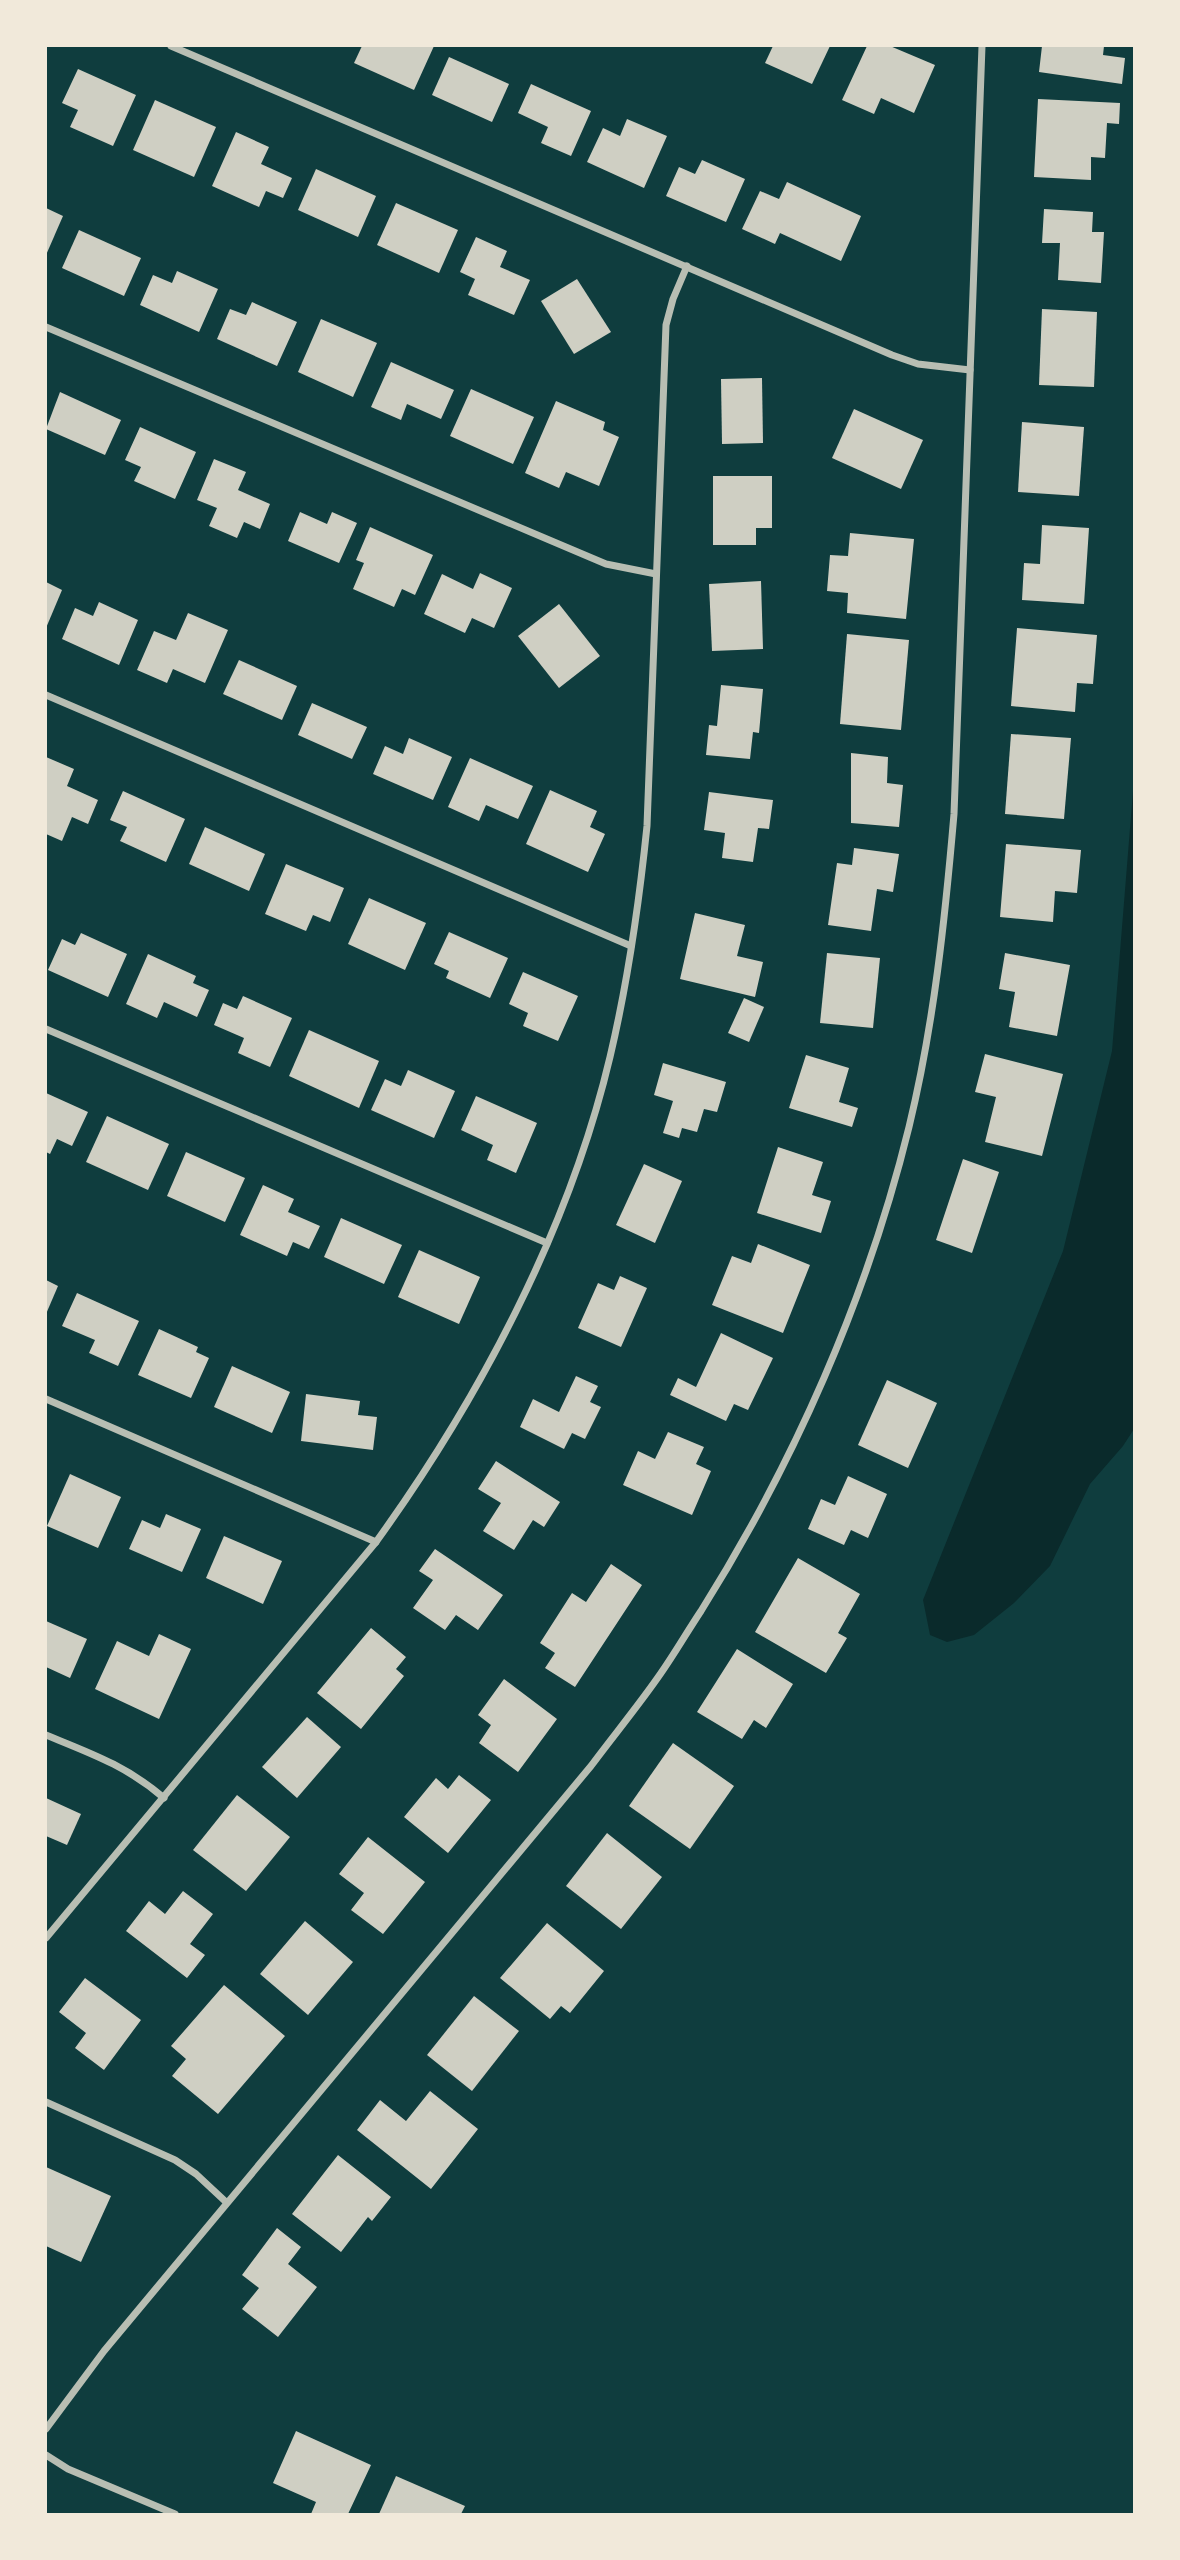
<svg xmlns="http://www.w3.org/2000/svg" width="1180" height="2560" font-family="Manrope,sans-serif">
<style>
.water{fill:#0a2a2b}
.building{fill:#cfcfc3}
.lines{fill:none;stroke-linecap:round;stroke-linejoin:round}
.minor{stroke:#b8beb3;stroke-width:7}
</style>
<rect width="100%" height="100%" fill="#0f3d3e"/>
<polygon class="water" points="1134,779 1134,1429 1123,1446 1090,1484 1050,1566 1014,1603 974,1635 947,1642 930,1635 923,1600 1063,1251 1112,1051"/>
<g class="building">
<polygon points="362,46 434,46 414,90 354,63"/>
<polygon points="773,46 830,46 812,84 765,63"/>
<polygon points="867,46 890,46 935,65 914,113 881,98 874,114 842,100"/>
<polygon points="1042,46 1104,46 1103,55 1125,58 1122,84 1039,72"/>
<polygon points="449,57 509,84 492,122 432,95"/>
<polygon points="78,69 136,95 113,146 70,127 78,110 62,103"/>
<polygon points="531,84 591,111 571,156 541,143 548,127 518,113"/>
<polygon points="1038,99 1120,103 1119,124 1107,123 1105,158 1091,157 1091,180 1034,177"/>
<polygon points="155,100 216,127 194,177 133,150"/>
<polygon points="627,119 667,136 644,188 587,162 603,128 620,136"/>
<polygon points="236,132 269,147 261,164 292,178 283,198 266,191 259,207 212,186"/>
<polygon points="702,160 745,179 726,222 666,196 679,167 695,174"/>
<polygon points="316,169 376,196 358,237 298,210"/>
<polygon points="787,182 861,216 841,261 780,233 775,244 742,229 760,191 779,199"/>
<polygon points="396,203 458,230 439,273 377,245"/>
<polygon points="46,208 63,216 46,255"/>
<polygon points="1044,209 1093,212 1092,232 1104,232 1101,283 1058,280 1060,243 1042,243"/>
<polygon points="79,230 141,258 124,296 62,268"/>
<polygon points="476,237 507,251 500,267 530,280 514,315 468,295 475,279 460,272"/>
<polygon points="177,271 218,289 199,332 140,305 153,275 172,283"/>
<polygon points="577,279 611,332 574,354 541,301"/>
<polygon points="252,302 297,322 277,366 217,339 230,309 246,315"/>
<polygon points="1042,309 1097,312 1094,387 1039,385"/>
<polygon points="321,319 377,343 353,397 298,372"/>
<polygon points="391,362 454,390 441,419 407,404 401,420 371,407"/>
<polygon points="762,378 763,443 722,444 721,379"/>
<polygon points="471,389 534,417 513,464 450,436"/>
<polygon points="60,392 121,420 105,455 46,429"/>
<polygon points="556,401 605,422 603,430 619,437 599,486 566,472 559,488 525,473"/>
<polygon points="854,409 923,440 901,489 832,458"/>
<polygon points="1022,422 1084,427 1079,496 1018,492"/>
<polygon points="140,427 196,452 175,499 134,481 141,467 125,460"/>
<polygon points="214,459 246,472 238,490 270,504 260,529 244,522 237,538 209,526 217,508 197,500"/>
<polygon points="713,476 772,476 772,528 756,528 756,545 713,545"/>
<polygon points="300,512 327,524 332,512 357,523 339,563 288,541"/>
<polygon points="1042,525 1089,528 1084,604 1022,600 1024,563 1040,564"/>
<polygon points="370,527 433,555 415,595 402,589 394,607 353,589 364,563 356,560"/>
<polygon points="850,533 914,539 906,619 847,613 848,593 827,591 830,555 848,556"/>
<polygon points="480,573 512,588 494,628 472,618 465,633 424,614 442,574 473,589"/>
<polygon points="761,581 763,649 712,651 709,584"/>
<polygon points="46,582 62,590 46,628"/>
<polygon points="99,602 138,620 119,665 62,639 75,608 93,616"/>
<polygon points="559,604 600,656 559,688 518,636"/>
<polygon points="188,613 228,630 205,683 173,669 167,683 137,670 154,631 176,640"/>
<polygon points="1017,628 1097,635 1093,684 1077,683 1075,712 1011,706"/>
<polygon points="847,634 909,640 901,730 840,724"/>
<polygon points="239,660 297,686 282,720 223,694"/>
<polygon points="721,685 763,689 759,733 753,732 750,759 706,755 709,725 717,726"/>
<polygon points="312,703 367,727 352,759 298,735"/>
<polygon points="1011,734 1071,738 1064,819 1005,814"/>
<polygon points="409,738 452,757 433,800 373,774 385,746 403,754"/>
<polygon points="851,753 888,757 887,783 903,785 899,827 851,823"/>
<polygon points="46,757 74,769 67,786 98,800 88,824 72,817 62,841 46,834"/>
<polygon points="470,758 533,786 518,819 486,805 479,821 448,807"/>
<polygon points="550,790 597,811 590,827 605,834 588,872 526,844"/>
<polygon points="123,791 185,819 166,862 120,841 127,827 110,820"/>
<polygon points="709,792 773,800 769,829 758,828 753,862 722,858 725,833 704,830"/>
<polygon points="205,827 265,854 249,891 189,864"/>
<polygon points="1006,844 1081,850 1077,893 1055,891 1053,922 1000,917"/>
<polygon points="854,848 899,854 893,892 877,889 871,931 828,925 837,863 852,865"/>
<polygon points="286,864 344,888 330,922 313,915 306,931 265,914"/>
<polygon points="369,898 426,923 405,970 348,944"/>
<polygon points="695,913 745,925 737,956 763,962 755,997 680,979"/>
<polygon points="449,932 508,958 490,998 446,978 449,971 434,964"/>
<polygon points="81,933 127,954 108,997 48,970 62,939 75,945"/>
<polygon points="827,953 880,958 873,1028 820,1023"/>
<polygon points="1005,953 1070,965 1057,1036 1009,1027 1015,992 999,989"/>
<polygon points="148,954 196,976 193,983 209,990 197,1017 164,1002 157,1018 126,1004"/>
<polygon points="523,972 578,996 558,1041 523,1026 528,1013 509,1004"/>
<polygon points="243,996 292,1018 270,1067 238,1053 244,1038 214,1025 223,1003 237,1009"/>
<polygon points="744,998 764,1007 749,1042 728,1033"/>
<polygon points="309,1030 379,1061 359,1108 289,1076"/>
<polygon points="985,1054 1063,1074 1042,1156 985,1142 996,1097 975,1092"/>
<polygon points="806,1055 849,1068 839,1102 858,1108 852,1127 789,1108"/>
<polygon points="663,1063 726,1082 717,1112 704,1109 697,1132 682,1128 679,1138 663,1133 673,1101 654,1095"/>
<polygon points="408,1070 455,1091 434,1138 371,1110 385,1079 401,1086"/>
<polygon points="46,1093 88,1112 72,1146 57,1139 50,1154 46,1152"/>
<polygon points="476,1096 537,1123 516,1173 487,1160 493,1145 461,1130"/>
<polygon points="107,1116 169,1144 148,1190 86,1162"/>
<polygon points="778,1147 823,1162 812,1195 831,1201 821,1233 757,1213"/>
<polygon points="186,1152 245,1178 225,1222 167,1196"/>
<polygon points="963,1159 999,1172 972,1253 936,1240"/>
<polygon points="644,1164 682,1181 655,1243 616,1225"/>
<polygon points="263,1185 294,1199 288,1212 320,1226 309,1249 293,1242 287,1256 240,1235"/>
<polygon points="341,1218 402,1245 384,1284 324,1257"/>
<polygon points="758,1244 810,1265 783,1333 712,1305 732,1256 751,1263"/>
<polygon points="419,1250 480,1277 459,1324 398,1297"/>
<polygon points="620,1276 647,1288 621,1347 578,1328 598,1283 614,1290"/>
<polygon points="46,1280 58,1286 46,1314"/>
<polygon points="77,1293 139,1321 118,1366 89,1353 95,1340 62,1326"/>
<polygon points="159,1329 198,1347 196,1352 209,1358 191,1398 138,1375"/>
<polygon points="721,1333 773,1358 748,1410 734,1404 726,1421 670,1395 678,1378 696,1387"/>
<polygon points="232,1366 290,1392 272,1433 214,1407"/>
<polygon points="576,1376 598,1386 590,1402 601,1407 585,1439 572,1433 564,1449 520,1427 533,1399 559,1412"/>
<polygon points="887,1380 937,1403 908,1468 858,1445"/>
<polygon points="306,1394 360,1401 358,1415 377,1417 373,1450 301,1441"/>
<polygon points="668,1432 704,1447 696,1464 711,1471 692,1515 623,1485 638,1451 655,1459"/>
<polygon points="496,1461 560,1502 544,1527 533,1520 514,1550 483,1531 501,1503 478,1489"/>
<polygon points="70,1474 121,1497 98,1548 47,1526"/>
<polygon points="848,1476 887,1494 868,1538 851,1530 844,1545 808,1529 821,1499 835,1505"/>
<polygon points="166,1514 201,1529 182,1572 129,1549 142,1520 160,1528"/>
<polygon points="224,1536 282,1561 263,1604 206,1578"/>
<polygon points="435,1549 503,1595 478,1630 456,1615 445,1630 413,1608 433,1580 419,1571"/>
<polygon points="798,1558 860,1594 838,1633 847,1638 826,1673 755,1632"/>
<polygon points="611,1564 642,1585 575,1687 545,1668 555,1653 540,1643 572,1593 586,1602"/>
<polygon points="46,1621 87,1639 70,1678 46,1667"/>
<polygon points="371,1628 406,1657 396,1669 404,1676 361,1729 317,1693"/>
<polygon points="159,1634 191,1649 159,1719 95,1689 117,1641 149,1656"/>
<polygon points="737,1649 793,1684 766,1728 754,1720 742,1739 697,1712"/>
<polygon points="504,1679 557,1719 518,1772 479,1743 491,1725 478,1715"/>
<polygon points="307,1717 341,1747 297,1798 262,1767"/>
<polygon points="673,1743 734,1786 690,1849 629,1806"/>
<polygon points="459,1775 491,1800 448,1853 404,1817 436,1778 448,1789"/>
<polygon points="237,1795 290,1837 246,1891 193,1850"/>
<polygon points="46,1798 81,1814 67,1845 46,1836"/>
<polygon points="607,1833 662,1877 621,1929 566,1886"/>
<polygon points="368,1837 425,1882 383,1934 351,1910 364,1893 339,1874"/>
<polygon points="183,1891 213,1914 190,1944 205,1955 187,1978 126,1931 149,1901 165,1914"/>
<polygon points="305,1921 353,1962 308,2015 260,1974"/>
<polygon points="547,1923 604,1971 570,2013 561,2006 550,2019 500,1978"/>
<polygon points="85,1978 141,2020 104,2070 75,2048 86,2033 59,2012"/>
<polygon points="224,1985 285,2036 218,2114 172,2076 186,2059 171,2046"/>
<polygon points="474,1996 519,2031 472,2091 427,2055"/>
<polygon points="430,2091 478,2129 431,2189 357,2130 380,2100 406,2121"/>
<polygon points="338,2155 391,2197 372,2221 368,2217 341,2252 292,2214"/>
<polygon points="46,2167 111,2196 81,2262 46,2246"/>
<polygon points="277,2228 301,2247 288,2264 317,2287 278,2337 242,2309 259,2288 242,2275"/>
<polygon points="296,2431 371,2465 348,2514 311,2514 316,2502 273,2483"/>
<polygon points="396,2476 465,2506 461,2514 379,2514"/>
</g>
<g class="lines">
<g class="minor">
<polyline points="171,46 892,355 918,364 970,370"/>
<polyline points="46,327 606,564 656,574"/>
<polyline points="46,695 631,946"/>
<polyline points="46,1029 547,1243"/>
<polyline points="46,1399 376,1542"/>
<path d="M46,1735C90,1753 127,1766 164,1798"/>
<path d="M46,1938L376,1542C479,1399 569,1230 610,1057C628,981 639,904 647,826L666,325L673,299L687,266"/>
<polyline points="46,2102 175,2160 196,2174 226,2202"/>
<path d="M46,2429L104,2351L591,1766C614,1735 639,1705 661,1673C675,1653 687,1632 701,1611C794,1463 867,1298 909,1127C934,1024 945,919 954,814L982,46"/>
<polyline points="46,2455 68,2469 175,2514"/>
</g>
</g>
<rect width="1180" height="2560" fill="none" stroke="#f1e9da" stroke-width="94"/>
</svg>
